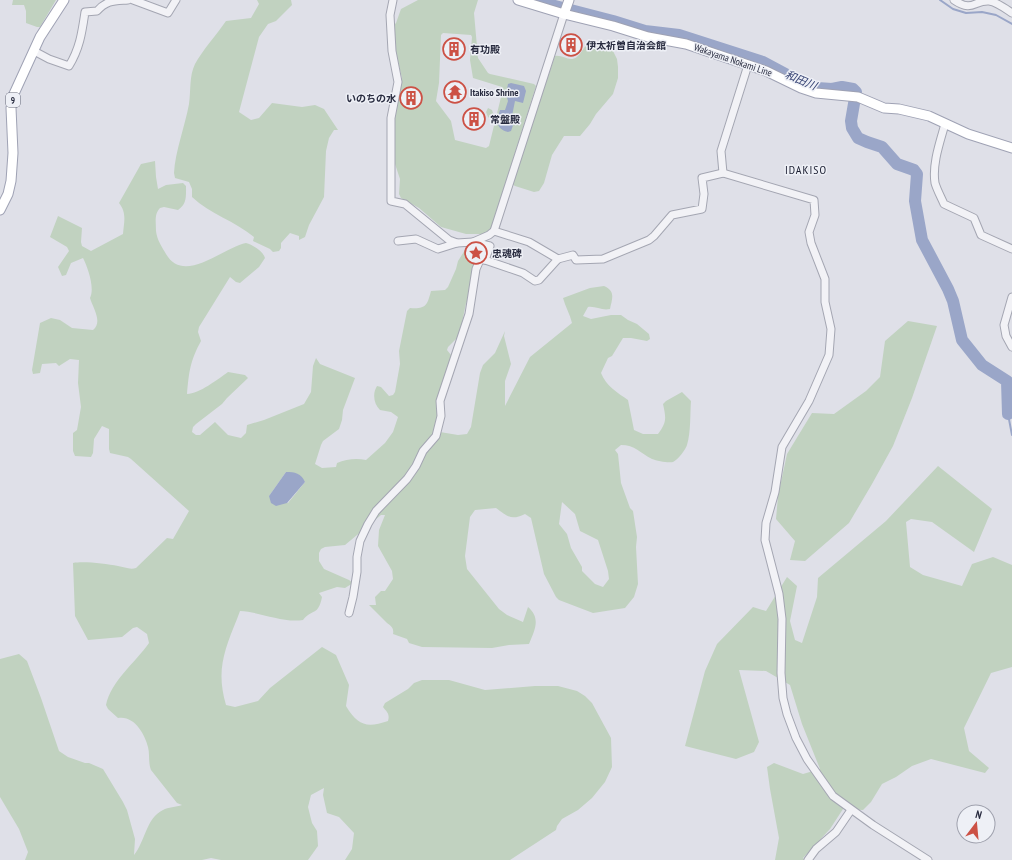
<svg xmlns="http://www.w3.org/2000/svg" width="1012" height="860" font-family="'PT Sans Narrow','Noto Sans JP',sans-serif">
<style>
.green{fill:#c1d2c0;fill-rule:evenodd}
.water{fill:#9aa6c8}
.lines{fill:none;stroke-linecap:round;stroke-linejoin:round}
.stream{stroke:#9aa6c8;stroke-width:2}
.river{stroke:#9aa6c8;stroke-width:12}
.minor-casing{stroke:#a4a6b2;stroke-width:9}
.major-casing{stroke:#9fa2b4;stroke-width:11}
.minor{stroke:#f2f2f6;stroke-width:7}
.major{stroke:#fff;stroke-width:9}
.labels{text-anchor:middle;dominant-baseline:central;stroke-width:3;stroke-linejoin:round;paint-order:stroke}
.shield{fill:#eef0f6;stroke:#636676;stroke-width:1}
.shield-label{font-size:9px;font-weight:bold;fill:#282b3f}
.poi-label{font-size:10px;font-weight:bold;fill:#282b3f;stroke:#eef0f6;text-anchor:start}
.street-label{font-size:10px;fill:#282b3f;stroke:#eef0f6}
.water-label{font-size:11px;font-style:italic;fill:#334072;stroke:#eef0f6}
.quarter-label{font-size:12px;letter-spacing:1px;fill:#1a1d30;stroke:#eef0f6}
</style>
<rect width="100%" height="100%" fill="#dfe0e8"/>
<g class="green">
<polygon points="13,0 56,0 40,27 37,27 26,23 26,11 24,5 12,5"/>
<path d="M257,0H291L292,5L276,21L268,24L259,37L239,112L251,120L259,118L272,103L302,107L315,105L324,109L338,130H334L329,138L326,151L324,197L309,225L305,237L299,240V236L290,233L281,243V248L279,251L273,252L270,249L253,241L254,237C235,221 210,214 192,197V189L189,182L175,178L174,173C175,152 185,126 189,104C191,91 189,76 195,64C202,51 217,34 226,21L251,18L259,4Z"/>
<path d="M418,0H478L474,13L478,58L488,73L490,74L534,84L536,86L491,229L487,234H466L441,227L419,208L401,198L399,194L400,179L394,161V127L395,112L402,78L394,46V25L396,23L401,9ZM443,33L471,35L472,37L470,60L473,78L502,87L503,89L489,146L486,148L455,140L451,121L436,101L439,83L441,35Z"/>
<path d="M588,44L607,48L613,51L617,59L618,67V78L613,94L596,114L590,124L580,136H564L552,155L544,183L539,191L534,192L515,186L512,184L555,56C561,55 566,59 571,59C580,59 582,48 588,44Z"/>
<polygon points="488,108 492,110 494,116 492,120 488,117 486,112"/>
<path d="M155,161L156,177L158,189L166,185L183,183L186,186C186,196 187,204 178,210L164,207L160,208C154,214 156,223 156,231C157,240 162,247 166,254C184,285 222,248 246,243C253,245 263,251 265,258L259,267L240,283L236,282L230,277L199,327L198,332L201,341C190,361 189,372 187,394C199,394 218,379 228,372L245,375L248,378L227,398L222,404L196,424L193,427L192,432L196,435H200L215,422L228,435L241,438L246,433L247,425L264,420L304,404L311,392L313,366L316,358L320,364L355,378L343,410L342,420L339,429L323,441L321,445L315,464L322,468L336,467L337,463C346,459 357,458 366,460L385,443L393,432L398,417L391,412L380,410C374,404 372,394 377,386L381,387L389,396L393,395L395,392L400,364L399,351L407,311L410,308C426,309 427,306 431,291L445,290L448,287L456,269L458,261L465,250L476,248L481,255L477,272L476,293L466,303L460,333L458,337L448,347L447,350L451,355L452,360L440,414V432L458,435L467,434L471,427L480,373L483,365L495,353L505,331L504,336L511,364L505,381V406L530,357L572,323C570,314 565,306 563,298L590,288L604,286C616,291 612,299 610,309C602,311 596,306 588,307L583,316L591,319L611,315H621L628,320L637,324L649,334L650,339L647,341L631,338H623L612,356L608,358L601,373C606,386 618,393 628,400L634,430L643,434H658C667,422 666,418 663,404L666,401L682,392L691,401C690,414 691,432 687,445C686,449 678,460 673,462C668,463 657,461 652,459C640,453 635,445 621,445L615,450L618,454L621,483L630,508L633,511L637,537L636,547L638,584L634,597L625,608L593,613L559,600L556,597L544,574L531,518L525,514C511,521 507,516 496,508L475,510L470,517L465,556L467,569L499,609L507,615L523,622L528,607C541,618 535,630 529,644L509,645L492,648L422,647L409,643L407,639L393,634C394,629 392,626 387,623L369,605H376L375,597L381,591H385L393,579L392,571L378,546L379,530L385,515H381L345,545L325,547L321,549L319,553V561L324,569L349,580L353,583L345,588L337,587L319,593L322,597C318,617 312,608 303,620C282,623 261,612 240,611L237,619C224,651 216,671 226,705L235,707L258,701L270,688L322,647L336,655L349,685L346,706C358,726 367,728 388,721C390,714 387,712 383,707L385,703L408,689L414,683L422,680H449L485,690L535,686H558L577,691L585,696L592,703L611,738L612,767L605,782L592,798L578,810L562,819L557,826L556,830L510,860H345L352,849L354,833L339,817L327,813L323,795L324,788L311,795L308,807L312,823L317,831L318,846L308,860H221L211,858L202,860H25L28,852L19,829L0,797V659L19,654L27,661L41,698L59,751L68,757L85,763H89L103,769L123,802L127,810L135,839L134,855C145,842 146,818 163,810C168,807 176,807 182,805L177,803L151,770C148,762 150,755 148,747C145,734 134,715 118,718L108,709L106,705C111,681 135,663 149,643L147,634L137,627L133,628L122,637L88,640L75,616L73,563C85,561 106,564 118,566C124,567 130,570 136,568L167,538L173,539L189,511L131,459L128,457L110,453L109,449V429L102,426L94,439L93,453L91,457L75,456L73,451V433L77,430L81,407L78,383L79,360L70,359L59,366L56,363L42,364L40,373L33,374L32,370L40,323L51,318L60,320L72,328L93,330C103,322 93,308 90,298C95,288 88,268 83,258L71,263L66,275L62,276L58,267L69,251L67,247L50,237L58,216L82,228L81,242L82,246L91,251L123,234C124,222 127,213 119,203L141,164ZM286,472L305,482L288,503L269,496ZM562,502L575,514L580,531L598,540L608,571L609,579L603,587L595,584L582,571V567L571,548L567,534L559,524Z"/>
<polygon points="908,321 937,326 912,398 893,446 872,484 849,523 805,561 790,560 795,541 776,519 778,496 787,454 812,413 834,414 866,391 880,377 885,341"/>
<polygon points="938,466 992,509 974,552 932,522 911,519 906,522 910,567 923,575 962,586 972,564 993,557 1012,565 1012,667 991,673 964,728 969,751 989,768 985,773 931,759 912,766 896,777 882,784 871,802 863,810 843,809 830,829 803,858 805,860 775,860 779,838 770,789 767,767 774,763 803,774 820,769 802,724 790,685 766,671 739,670 759,742 754,752 736,759 685,746 705,671 717,644 753,607 766,611 787,577 797,586 790,621 795,640 802,643 817,597 818,578 886,521"/>
</g>
<g class="water">
<path d="M511,83L524,86L526,91L523,103L515,101L512,116L516,117L511,131L508,132C496,129 496,121 500,110H505L508,101L506,94L508,84Z"/>
<path d="M286,472C295,472 301,473 305,482L287,503L276,506L271,503L269,496Z"/>
</g>
<g class="lines">
<g class="stream">
<polyline points="940,0 953,9 966,13 982,12 996,15 1012,24"/>
<polyline points="1008,414 1012,435"/>
</g>
<polyline class="river" points="538,0 551,5 613,21 645,31 679,35 763,62 806,85 817,88 832,89 842,87 853,89 856,92 851,121 852,128 858,138 867,142 882,147 897,164 914,170 917,174 915,201 922,240 948,289 953,301 962,340 982,365 1007,381 1008,414"/>
<g class="minor-casing">
<g id="minor">
<polyline points="133,0 168,13 176,0"/>
<path d="M954,0C973,13 974,0 989,1C997,2 1006,9 1012,13"/>
<path d="M34,51L49,59L69,66C80,48 82,32 85,12L97,11C107,0 114,1 128,0"/>
<path d="M945,124C940,142 932,164 935,183C937,190 941,197 944,204L974,218L981,235L1012,249"/>
<polyline points="723,173 721,151 748,65"/>
<polyline points="494,231 529,242 558,259 573,255 576,260 603,259 649,240 654,236 672,215 702,209 704,194 702,178 723,173 814,200 815,215 809,232 811,243 825,279 825,302 831,329 829,355 809,401 782,447 775,492 766,523 765,540 779,594 782,619 781,673 783,698 787,714 796,738 807,759 833,796 873,825 928,860"/>
<polyline points="398,241 416,239 438,249 457,243"/>
<polyline points="473,242 489,235 494,231 564,14"/>
<polyline points="485,260 523,273 535,281 539,280 558,259"/>
<polyline points="1012,297 1004,325 1006,336 1012,347"/>
<polyline points="349,613 353,597 357,572 357,557 360,541 368,524 376,511 407,479 416,466 423,451 436,436 441,416 440,401 469,314 476,269 480,260 485,260 490,246 473,242 457,243 449,240 405,204 391,201 391,118 398,82 392,51 390,15 393,0"/>
<polyline points="808,860 816,849 836,832 851,810"/>
</g>
</g>
<g class="major-casing">
<g id="major">
<polyline points="518,0 564,14 613,26 648,37 686,44 766,71 801,88 816,93 858,97 884,108 899,109 929,116 968,134 1012,148"/>
<polyline points="564,14 569,0"/>
<polyline points="0,210 8,194 11,181 13,153 11,108 13,96 40,37 64,0"/>
</g>
</g>
<use href="#minor" class="minor"/>
<use href="#major" class="major"/>
</g>
<defs>
<g id="building-ring" transform="scale(1.15)"><circle r="9.5" fill="#eef0f6" stroke="#cc5145" stroke-width="1.5"/><path d="M-4-6H4V6H1V3H-1V6H-4ZM-2.5-4.3h1.7v1.8h-1.7ZM.8-4.3h1.7v1.8H.8ZM-2.5-1h1.7V.8h-1.7ZM.8-1h1.7V.8H.8Z" fill="#cc5145"/></g>
<g id="temple-ring" transform="scale(1.15)"><circle r="9.5" fill="#eef0f6" stroke="#cc5145" stroke-width="1.5"/><path d="M0-6L5-2H3V0L6.5 2.5H4V6H1.5V3h-3V6H-4V2.5H-6.5L-3 0V-2H-5Z" fill="#cc5145"/></g>
<g id="sight-ring" transform="scale(1.15)"><circle r="9.5" fill="#eef0f6" stroke="#cc5145" stroke-width="1.5"/><path d="M0-6L1.8-2.2L6-1.7L2.9 1.2L3.7 5.4L0 3.3L-3.7 5.4L-2.9 1.2L-6-1.7L-1.8-2.2Z" fill="#cc5145"/></g>
</defs>
<g fill-rule="evenodd">
<use href="#building-ring" x="571" y="45"/>
<use href="#building-ring" x="454" y="49"/>
<use href="#temple-ring" x="455" y="92"/>
<use href="#building-ring" x="411" y="98"/>
<use href="#building-ring" x="474" y="119"/>
<use href="#sight-ring" x="476" y="253"/>
</g>
<g class="labels">
<rect class="shield" x="6" y="93" width="14" height="14" rx="3"/>
<g class="shield-label">
<text x="13" y="100">9</text>
</g>
<g class="poi-label">
<text x="586" y="45">伊太祈曽自治会館</text>
<text x="470" y="49">有功殿</text>
<text x="470" y="92">Itakiso Shrine</text>
<text x="396" y="98" text-anchor="end">いのちの水</text>
<text x="490" y="119">常盤殿</text>
<text x="492" y="253">忠魂碑</text>
</g>
<g class="street-label">
<text transform="translate(733 60) rotate(19)">Wakayama Nokami Line</text>
</g>
<g class="water-label">
<text transform="translate(801 80) rotate(23)">和田川</text>
</g>
<g class="quarter-label">
<text x="806" y="169">IDAKISO</text>
</g>
</g>
<g transform="translate(976 824) rotate(16)"><circle r="19" fill="#eef0f6" stroke="#9fa1ad"/>
<path d="M0-3L7 15L0 10L-7 15Z" fill="#cc5145"/>
<text y="-6" font-size="11" font-weight="bold" text-anchor="middle" fill="#282b3f">N</text>
</g>
</svg>
